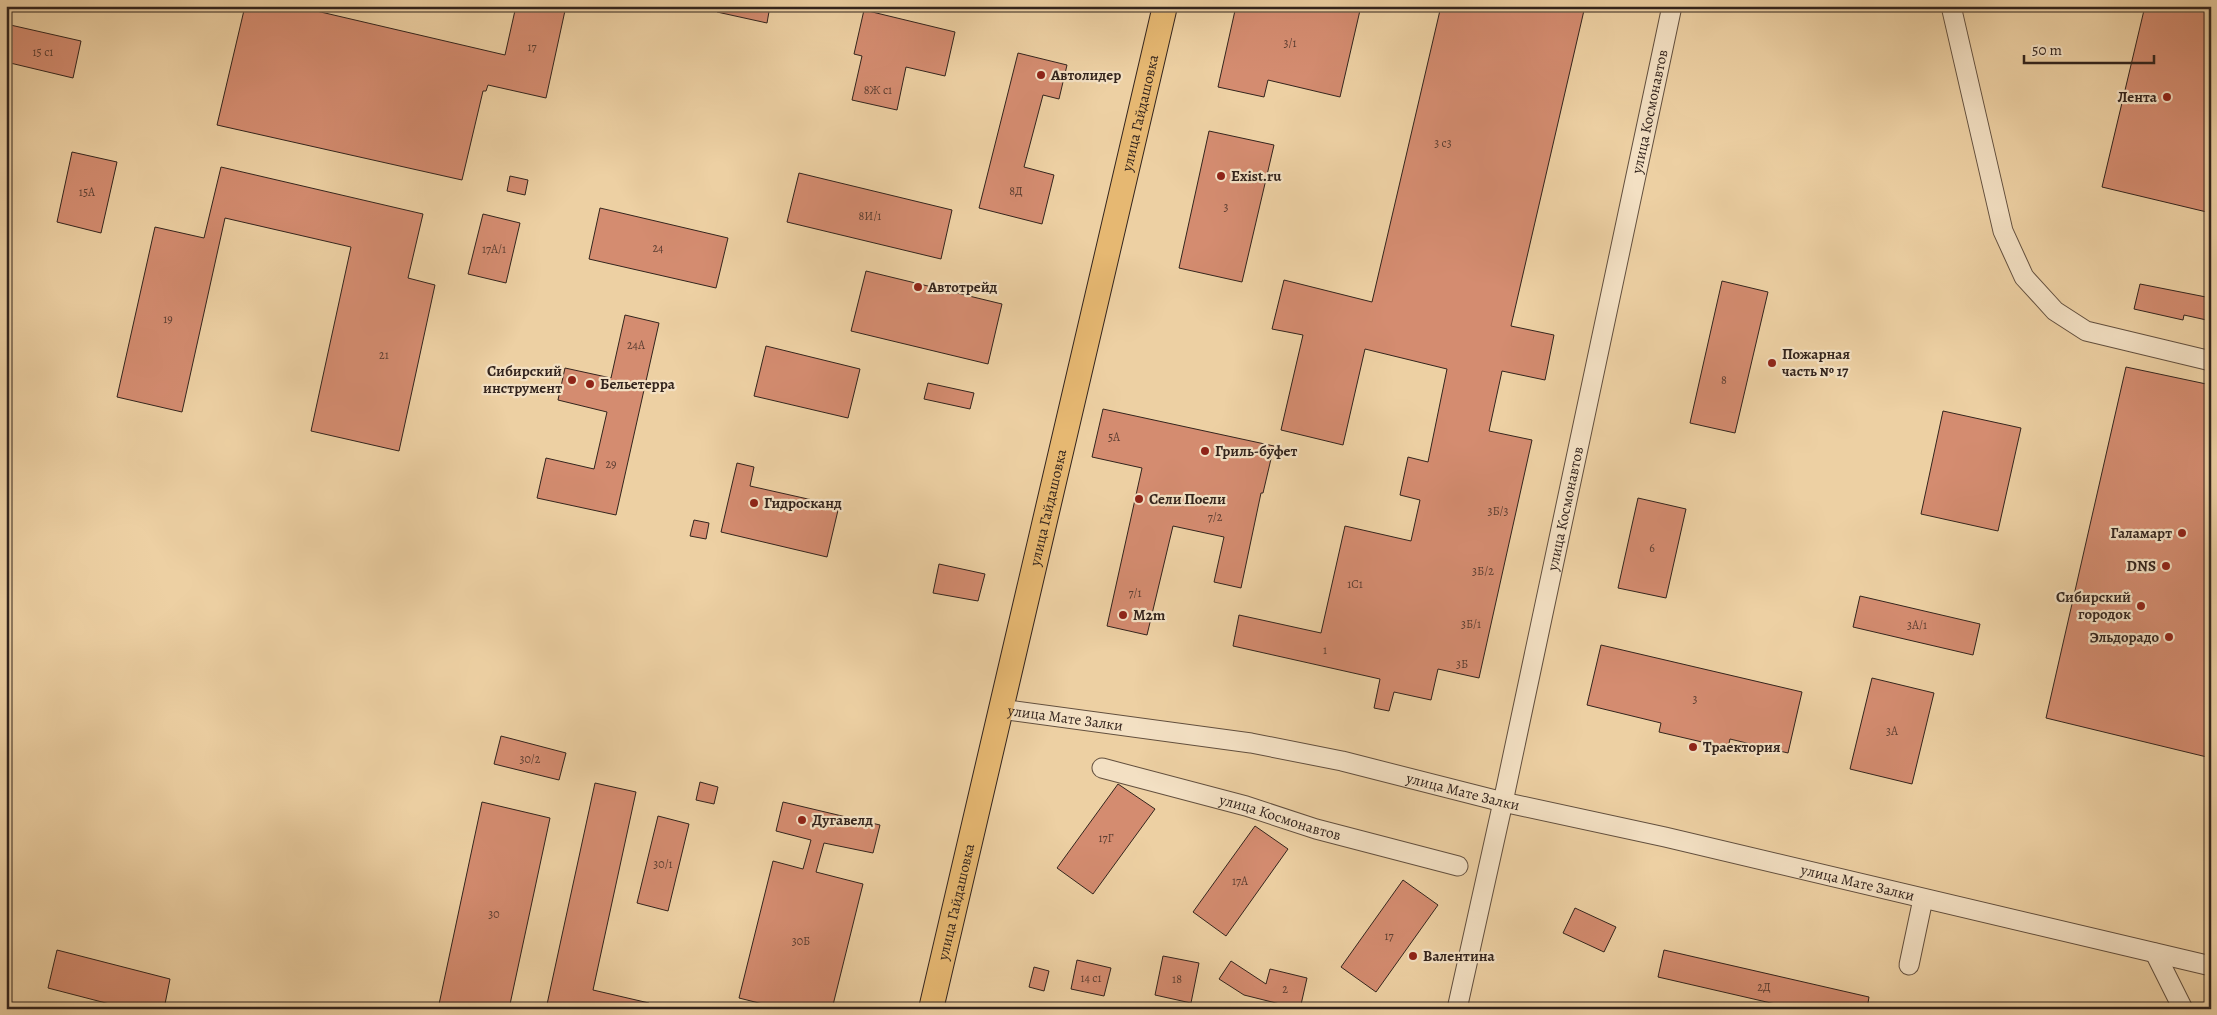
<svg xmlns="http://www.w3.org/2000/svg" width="2217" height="1015" font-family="Alegreya,serif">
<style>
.building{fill:#d48c70;stroke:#33241d}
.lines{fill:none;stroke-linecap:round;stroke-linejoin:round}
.minor-casing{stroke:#624f3e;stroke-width:21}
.major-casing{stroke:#33241d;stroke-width:26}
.minor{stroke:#f3e0c3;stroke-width:19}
.major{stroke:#e6b872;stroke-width:24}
.poi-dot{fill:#8f2418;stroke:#f3e0c3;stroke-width:2}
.labels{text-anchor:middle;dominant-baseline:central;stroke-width:4.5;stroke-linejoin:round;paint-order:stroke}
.number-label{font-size:12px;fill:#5b3e32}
.poi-label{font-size:15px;font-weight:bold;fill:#33241d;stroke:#f3e0c3;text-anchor:start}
.street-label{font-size:15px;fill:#33241d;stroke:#f3e0c3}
</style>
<rect width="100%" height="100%" fill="#edd0a3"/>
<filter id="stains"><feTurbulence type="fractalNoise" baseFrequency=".004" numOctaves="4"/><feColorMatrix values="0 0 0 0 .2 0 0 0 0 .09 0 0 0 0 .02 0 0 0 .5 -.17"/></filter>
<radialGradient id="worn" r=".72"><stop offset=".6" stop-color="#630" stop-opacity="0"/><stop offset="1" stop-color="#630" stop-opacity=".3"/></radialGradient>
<g class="building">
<polygon points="245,6 295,6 505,55 516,6 566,6 546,98 488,85 486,91 483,91 462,180 217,125"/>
<polygon points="718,6 770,6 767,23 717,12"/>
<polygon points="1236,6 1361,6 1340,97 1268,80 1264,97 1218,87"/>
<polygon points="1441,6 1585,6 1511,326 1554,335 1545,380 1502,371 1489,431 1532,440 1479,678 1438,669 1431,700 1394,692 1389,711 1374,708 1380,679 1233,646 1239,615 1321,633 1345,526 1411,541 1420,500 1400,495 1408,457 1428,462 1447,369 1365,349 1343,445 1281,430 1303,335 1272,329 1284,280 1372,302"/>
<polygon points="2145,6 2211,6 2211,213 2102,187"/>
<polygon points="864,10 955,32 945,76 906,67 897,110 852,100 862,56 854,54"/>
<polygon points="6,24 81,41 73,78 6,62"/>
<polygon points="1018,53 1067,65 1059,99 1043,95 1024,167 1054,175 1042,224 979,208"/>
<polygon points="1209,131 1274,145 1242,282 1179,268"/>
<polygon points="72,152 117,162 101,233 57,222"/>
<polygon points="221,167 423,214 408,278 435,285 399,451 311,431 351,247 225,218 182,412 117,397 155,227 204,238"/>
<polygon points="799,173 952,210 941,259 787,222"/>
<polygon points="510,176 528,180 525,195 507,191"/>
<polygon points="600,208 728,238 716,288 589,259"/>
<polygon points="483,214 520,223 506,283 468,274"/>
<polygon points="866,271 1002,304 988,364 851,331"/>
<polygon points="1722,281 1768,292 1735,433 1690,423"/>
<polygon points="2140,284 2211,298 2211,321 2184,315 2183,320 2134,309"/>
<polygon points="625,315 659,323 616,515 537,498 546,458 594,469 607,412 558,400 565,368 611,378"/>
<polygon points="766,346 860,369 848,418 754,396"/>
<polygon points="2126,367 2211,385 2211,758 2046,718"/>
<polygon points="928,383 974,393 970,409 924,399"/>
<polygon points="1103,409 1274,446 1263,493 1261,493 1241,588 1214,582 1224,537 1173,526 1147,635 1107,626 1142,468 1092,457"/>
<polygon points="1943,411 2021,428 1998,531 1921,514"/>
<polygon points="737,463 754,467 750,486 839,506 827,557 721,532"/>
<polygon points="1638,498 1686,509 1666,598 1618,588"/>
<polygon points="694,520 709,523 706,539 690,536"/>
<polygon points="939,564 985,574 978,601 933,593"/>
<polygon points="1860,596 1980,624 1973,655 1853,627"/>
<polygon points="1601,645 1802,692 1788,753 1730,739 1728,748 1659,732 1661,723 1587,705"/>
<polygon points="1872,678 1934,693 1912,784 1850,769"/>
<polygon points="501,736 566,753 559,780 494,764"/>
<polygon points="700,782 718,787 714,804 696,800"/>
<polygon points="595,783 636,792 593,990 649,1003 649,1009 546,1009"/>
<polygon points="1118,784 1155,809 1093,894 1057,868"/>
<polygon points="482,802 550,818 509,1009 438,1009"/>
<polygon points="783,802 880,825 873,853 824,843 816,872 863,884 832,1009 783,1009 739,998 773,861 803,869 811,840 776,831"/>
<polygon points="658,816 689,824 668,911 637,903"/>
<polygon points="1255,826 1288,849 1226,936 1193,912"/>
<polygon points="1403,880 1438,905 1376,992 1341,967"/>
<polygon points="1575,908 1616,927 1604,952 1563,933"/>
<polygon points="57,950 170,979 164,1009 129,1009 48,988"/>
<polygon points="1664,950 1869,997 1867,1009 1797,1009 1658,977"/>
<polygon points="1163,956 1199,963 1191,1003 1155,995"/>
<polygon points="1077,960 1111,968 1104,996 1071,989"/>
<polygon points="1231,961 1266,984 1270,969 1307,978 1300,1009 1244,995 1219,979"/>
<polygon points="1034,967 1049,971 1044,991 1029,987"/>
</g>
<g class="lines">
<g class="minor-casing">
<g id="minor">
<polyline points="1951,6 2003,231 2024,277 2055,311 2086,331 2211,361"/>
<path id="s1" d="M1000,709L1251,743L1342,761L1503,802L1665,837L2211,966"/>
<path id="s2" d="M1102,768L1246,806L1316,829L1458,866"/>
<polyline points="2155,953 2183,1009"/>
<polyline points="1909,965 1923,899"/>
<path id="s3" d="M1457,1009L1503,802L1672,6"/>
</g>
</g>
<g class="major-casing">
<g id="major">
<path id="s4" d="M931,1009L1165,6"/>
</g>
</g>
<use href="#minor" class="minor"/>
<use href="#major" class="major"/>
</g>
<g class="poi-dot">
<circle cx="1041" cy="75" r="5"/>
<circle cx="2167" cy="97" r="5"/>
<circle cx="1221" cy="176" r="5"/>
<circle cx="918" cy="287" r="5"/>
<circle cx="1772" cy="363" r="5"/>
<circle cx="572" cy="380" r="5"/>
<circle cx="590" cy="384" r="5"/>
<circle cx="1205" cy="451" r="5"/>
<circle cx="1139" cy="499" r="5"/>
<circle cx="754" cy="503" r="5"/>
<circle cx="2182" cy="533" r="5"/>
<circle cx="2166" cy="566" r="5"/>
<circle cx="2141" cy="606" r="5"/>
<circle cx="1123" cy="615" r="5"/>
<circle cx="2169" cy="637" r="5"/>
<circle cx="1693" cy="747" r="5"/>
<circle cx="802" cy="820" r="5"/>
<circle cx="1413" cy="956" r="5"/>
</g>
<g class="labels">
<g class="number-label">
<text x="1290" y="43">3/1</text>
<text x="532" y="47">17</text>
<text x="43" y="52">15 с1</text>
<text x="878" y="90">8Ж с1</text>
<text x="1443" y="143">3 с3</text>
<text x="1016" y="191">8Д</text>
<text x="87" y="192">15А</text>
<text x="1226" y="207">3</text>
<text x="870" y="216">8И/1</text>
<text x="658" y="248">24</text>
<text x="494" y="249">17А/1</text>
<text x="168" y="319">19</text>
<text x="636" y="345">24А</text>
<text x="384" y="355">21</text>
<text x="1724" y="380">8</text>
<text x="1114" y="437">5А</text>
<text x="611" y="464">29</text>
<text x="1498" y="511">3Б/3</text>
<text x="1215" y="517">7/2</text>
<text x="1652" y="548">6</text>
<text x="1483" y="571">3Б/2</text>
<text x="1355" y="584">1С1</text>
<text x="1135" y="593">7/1</text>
<text x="1471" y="624">3Б/1</text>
<text x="1917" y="625">3А/1</text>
<text x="1325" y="650">1</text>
<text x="1462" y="664">3Б</text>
<text x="1695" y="699">3</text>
<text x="1892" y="731">3А</text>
<text x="530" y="759">30/2</text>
<text x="1106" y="838">17Г</text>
<text x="663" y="864">30/1</text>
<text x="1240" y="881">17А</text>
<text x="494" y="914">30</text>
<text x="1389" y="936">17</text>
<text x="801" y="941">30Б</text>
<text x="1091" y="978">14 с1</text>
<text x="1177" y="979">18</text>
<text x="1764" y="987">2Д</text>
<text x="1285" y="989">2</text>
</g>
<g class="poi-label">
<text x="1051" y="75">Автолидер</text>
<text x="2157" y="97" text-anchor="end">Лента</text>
<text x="1231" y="176">Exist.ru</text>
<text x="928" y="287">Автотрейд</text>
<text x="1782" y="354">Пожарная<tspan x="1782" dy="17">часть № 17</tspan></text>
<text x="562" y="371" text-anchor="end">Сибирский<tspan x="562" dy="17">инструмент</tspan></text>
<text x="600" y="384">Бельетерра</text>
<text x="1215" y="451">Гриль-буфет</text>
<text x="1149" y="499">Сели Поели</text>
<text x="764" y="503">Гидросканд</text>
<text x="2172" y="533" text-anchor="end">Галамарт</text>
<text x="2156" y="566" text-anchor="end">DNS</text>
<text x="2131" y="597" text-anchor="end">Сибирский<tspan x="2131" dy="17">городок</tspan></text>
<text x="1133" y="615">М2m</text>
<text x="2159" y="637" text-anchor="end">Эльдорадо</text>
<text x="1703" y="747">Траектория</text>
<text x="812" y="820">Дугавелд</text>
<text x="1423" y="956">Валентина</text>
</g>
<g class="street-label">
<text stroke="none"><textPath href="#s3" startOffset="918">улица Космонавтов</textPath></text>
<text stroke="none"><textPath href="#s4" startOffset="920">улица Гайдашовка</textPath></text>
<text stroke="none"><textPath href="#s4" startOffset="515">улица Гайдашовка</textPath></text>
<text stroke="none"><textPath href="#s3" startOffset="512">улица Космонавтов</textPath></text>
<text stroke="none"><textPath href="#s1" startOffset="66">улица Мате Залки</textPath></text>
<text stroke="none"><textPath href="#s1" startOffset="471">улица Мате Залки</textPath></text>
<text stroke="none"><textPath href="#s2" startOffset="185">улица Космонавтов</textPath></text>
<text stroke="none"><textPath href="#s1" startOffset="876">улица Мате Залки</textPath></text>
<text stroke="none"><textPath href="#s4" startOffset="110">улица Гайдашовка</textPath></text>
</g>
</g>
<rect width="2217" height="1015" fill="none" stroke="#edd0a3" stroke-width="25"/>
<rect x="8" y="8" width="2202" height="1000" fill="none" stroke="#33241d" stroke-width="2.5"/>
<rect x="12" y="12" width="2192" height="990" fill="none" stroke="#33241d"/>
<path d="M2024 55v8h130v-8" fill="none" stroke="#33241d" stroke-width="2.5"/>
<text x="2032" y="55" font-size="15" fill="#33241d" stroke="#f3e0c3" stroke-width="4" paint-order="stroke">50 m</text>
<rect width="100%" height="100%" filter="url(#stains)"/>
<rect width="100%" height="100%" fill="url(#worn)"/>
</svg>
